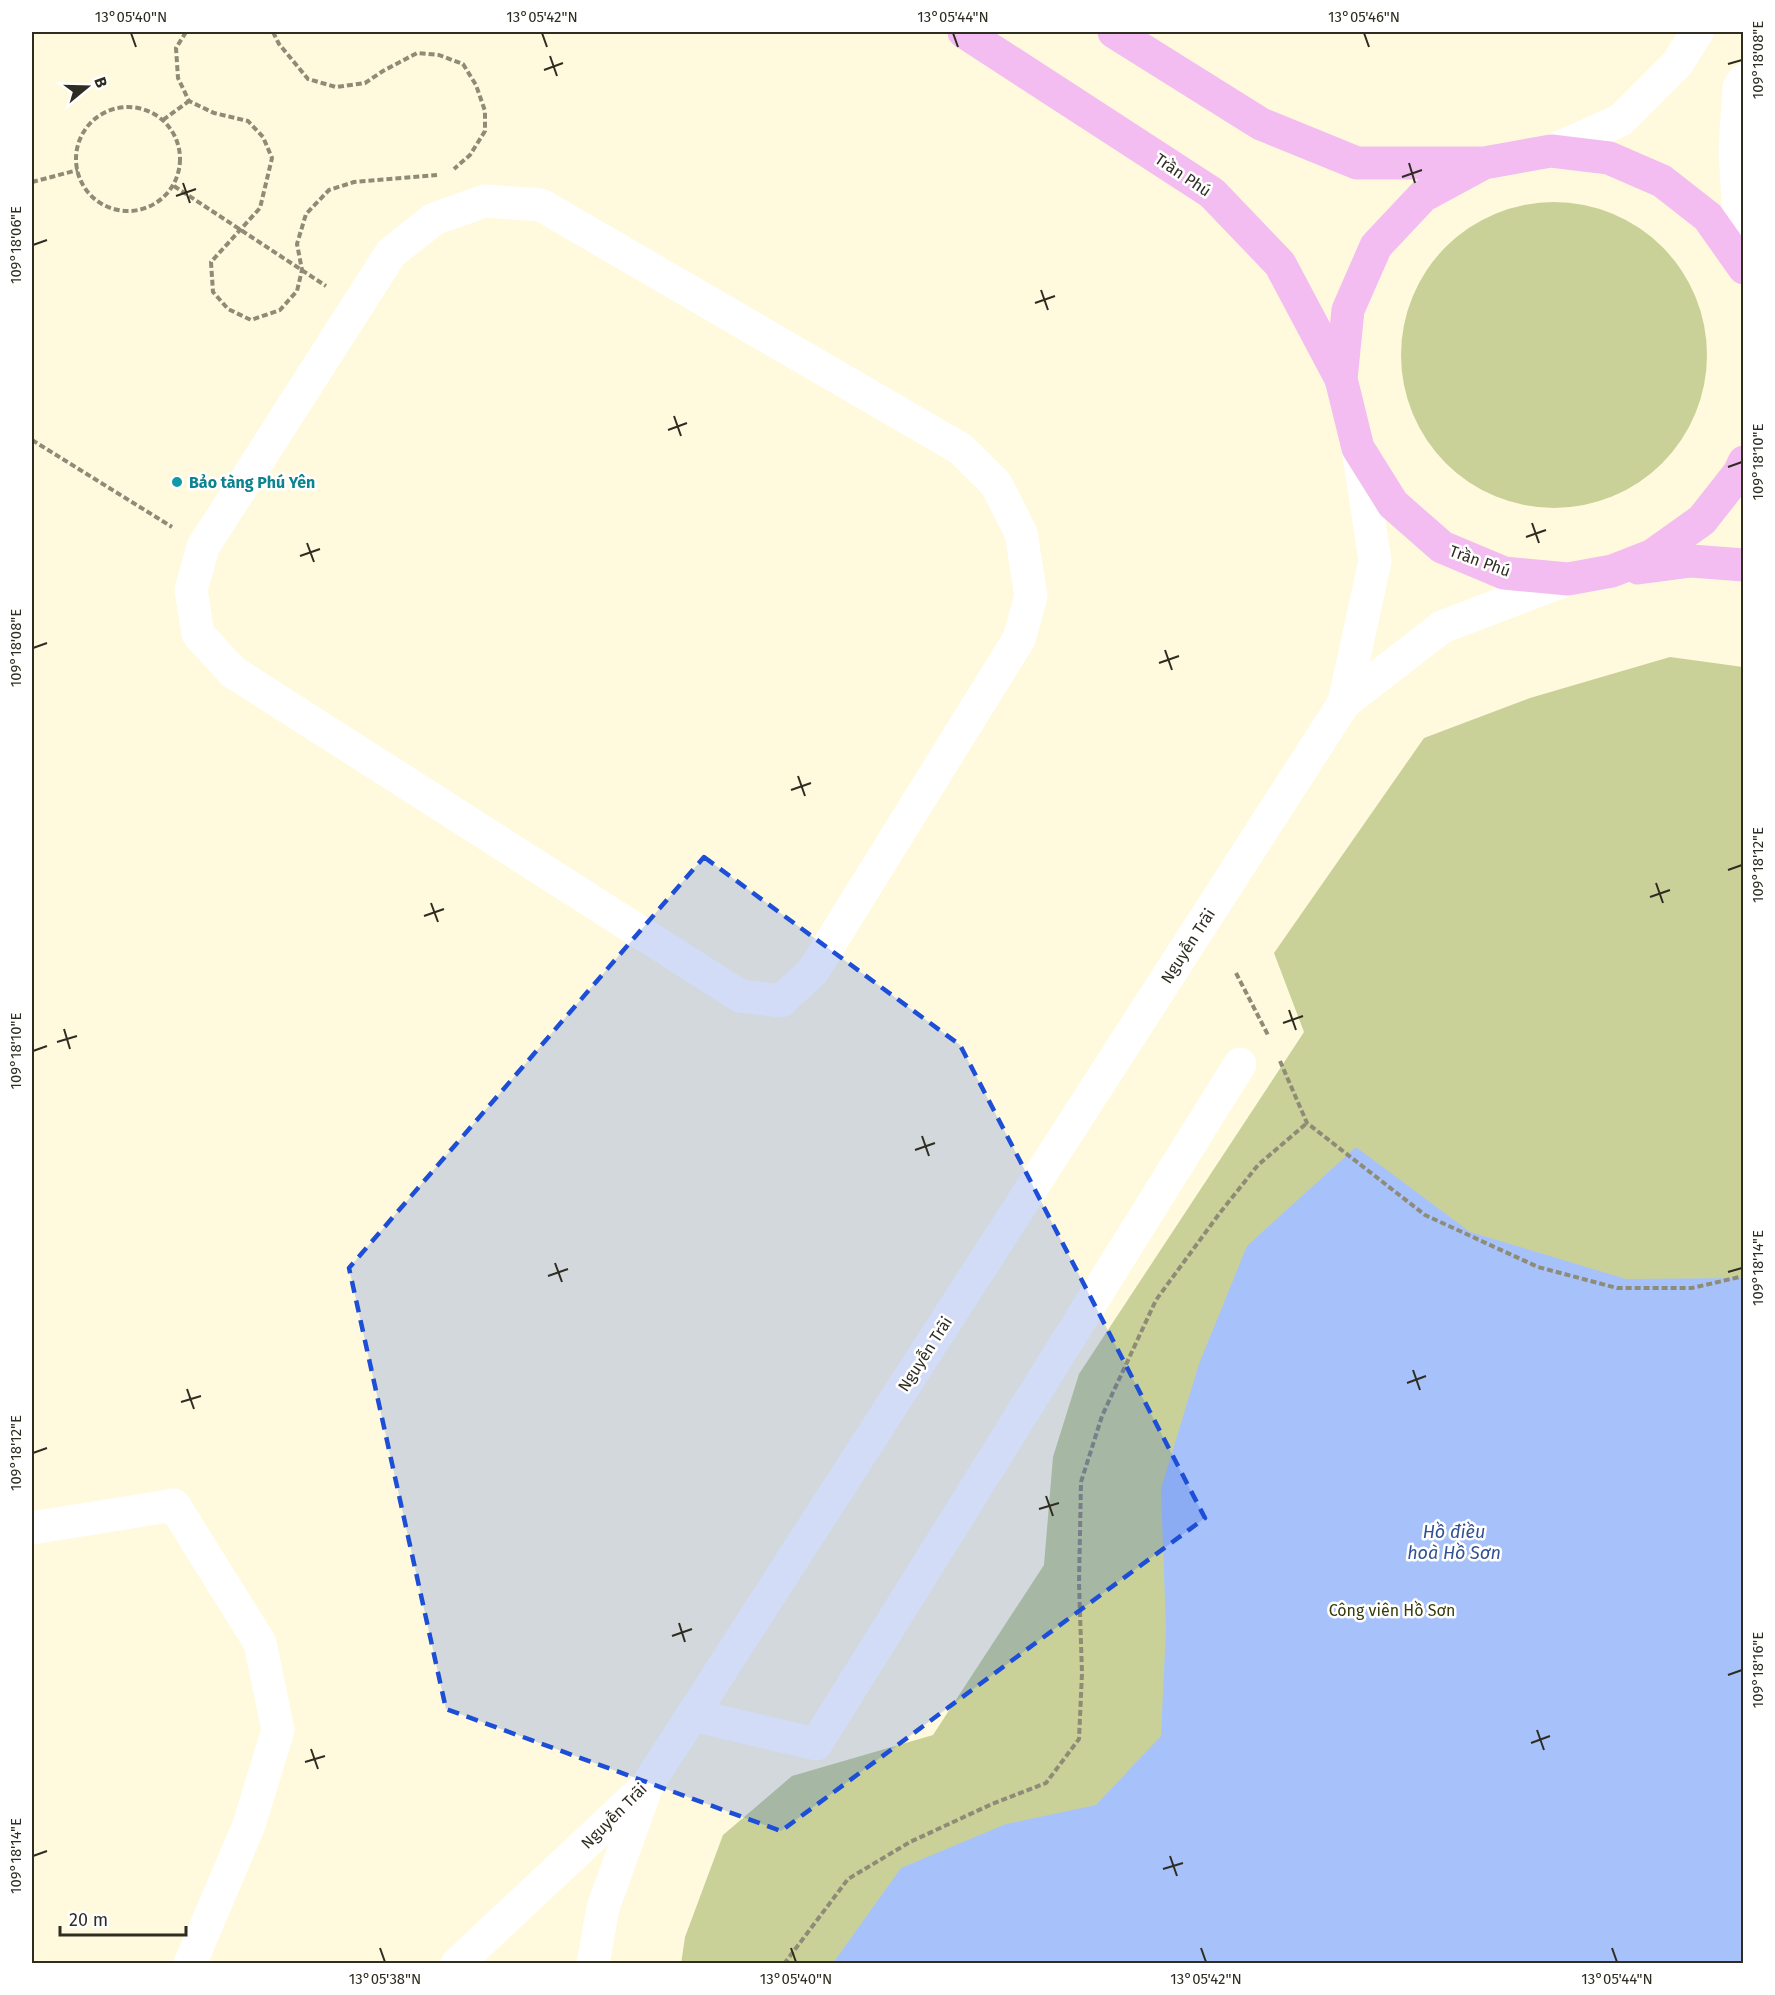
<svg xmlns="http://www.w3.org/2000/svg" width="1775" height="1995" font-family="'Fira Sans',sans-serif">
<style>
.green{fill:#c9d198}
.water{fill:#a7c2fa}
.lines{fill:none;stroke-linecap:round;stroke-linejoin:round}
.path{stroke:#8e8b77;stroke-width:4;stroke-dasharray:6 3;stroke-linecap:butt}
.minor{stroke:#fff;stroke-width:33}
.major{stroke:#f3bdf2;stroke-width:33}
.marked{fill:#1d4ed8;fill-opacity:0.2;stroke:#1d4ed8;stroke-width:4.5;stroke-dasharray:12 8;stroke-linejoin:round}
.ticks{fill:none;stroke:#2f2d22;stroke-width:2}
.culture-dot{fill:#0f9aa8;stroke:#fff;stroke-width:2}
.labels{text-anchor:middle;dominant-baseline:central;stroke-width:5;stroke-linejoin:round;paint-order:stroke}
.street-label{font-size:16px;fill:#2f2d22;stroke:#fff}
.culture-label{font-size:16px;font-weight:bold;fill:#0d838f;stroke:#fff;text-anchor:start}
.park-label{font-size:16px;fill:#373b09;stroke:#fff}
.water-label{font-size:18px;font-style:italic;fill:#325093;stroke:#fff}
.neatline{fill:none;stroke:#2f2d22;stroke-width:2}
.ticks-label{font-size:15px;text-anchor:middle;fill:#2f2d22}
</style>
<rect width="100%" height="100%" fill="#fffadd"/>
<g class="green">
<circle cx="1554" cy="355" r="153"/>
<polygon points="1670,657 1743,667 1743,1963 681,1964 685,1937 723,1835 792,1776 933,1735 1044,1565 1053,1457 1079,1374 1304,1032 1274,953 1424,738 1530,698"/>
</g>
<polygon class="water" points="1356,1147 1470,1232 1626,1279 1743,1278 1743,1963 833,1963 901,1868 1006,1824 1096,1805 1161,1736 1166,1629 1161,1489 1199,1364 1247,1246"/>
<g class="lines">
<g class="path">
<polyline points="186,32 176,48 178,78 189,101 214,113 248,121 263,137 272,158 260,208 211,262 213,292 228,309 251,320 280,310 297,291 302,270 297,244 306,214 329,190 354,182 437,175"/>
<polyline points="273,32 279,44 308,79 336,87 365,83 383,71 417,53 439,55 463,64 476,85 485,111 485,131 470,155 454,169"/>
<circle cx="128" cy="159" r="52"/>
<polyline points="163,120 189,101"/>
<polyline points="32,182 78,170"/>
<polyline points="174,186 326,286"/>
<polyline points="32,440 172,527"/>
<polyline points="1236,973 1268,1035"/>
<polyline points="1280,1061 1307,1123 1425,1215 1538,1267 1617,1288 1692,1288 1744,1276"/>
<polyline points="784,1964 848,1879 910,1842 992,1804 1046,1783 1079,1739 1082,1673 1079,1583 1081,1482 1102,1416 1156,1300 1219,1214 1258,1165 1307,1123"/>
</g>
<g class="minor">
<polyline points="1551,151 1621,120 1677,64 1697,32"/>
<polygon points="485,201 541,205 961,449 996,484 1021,533 1031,596 1019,639 813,971 781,1001 740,996 233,672 198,634 191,590 203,547 391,253 434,219"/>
<polyline points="1742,265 1735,150 1739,87 1744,80"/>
<polyline points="1344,703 1442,627 1568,579"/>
<polyline points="32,1528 174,1505 260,1643 278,1730 249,1825 190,1964"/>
<polyline points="692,1715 816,1744 1240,1064"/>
<polyline points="457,1964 646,1787 1344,703 1375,561 1358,448"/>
<polyline points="593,1964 603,1908 644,1794"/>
</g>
<g class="major">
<polyline points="964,32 1212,193 1280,264 1341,379"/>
<polyline points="1114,32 1261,124 1357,163 1479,163"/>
<polyline points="1744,268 1708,217 1662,181 1609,158 1551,151 1484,163 1423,196 1376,246 1348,310 1341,379 1358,448 1393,504 1442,547 1504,573 1568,579 1612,571 1653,555 1702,520 1739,473 1744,462"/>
<polyline points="1638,568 1691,561 1744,565"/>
</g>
</g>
<path class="marked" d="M704,857L960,1045L1205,1518L781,1831L446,1709L349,1268Z"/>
<path class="ticks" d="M131,33L136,47M542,33L547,47M953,33L958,47M1364,33L1369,47M550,56L557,76M1728,64L1742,60M544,70L563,63M1409,163L1415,183M1402,177L1422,170M183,183L190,203M176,196L196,189M33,245L47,240M1041,290L1048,310M1035,303L1055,296M674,416L681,436M668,430L687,423M1728,467L1742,462M1532,523L1539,543M1526,537L1546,530M307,543L314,562M300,556L320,549M33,648L47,643M1165,650L1172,670M1159,663L1179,656M798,776L805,796M791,790L811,783M1728,870L1742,865M1656,883L1663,903M1650,897L1670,890M431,903L438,922M424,916L444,909M1289,1010L1296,1030M1283,1023L1303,1016M64,1029L70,1049M57,1042L77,1036M33,1051L47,1046M922,1136L929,1156M915,1150L935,1143M555,1263L562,1282M1728,1272L1742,1268M548,1276L568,1269M1413,1370L1420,1390M1407,1383L1426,1376M187,1389L194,1409M181,1402L201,1396M33,1453L47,1448M1046,1496L1053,1516M1039,1509L1059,1503M679,1623L685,1642M672,1636L692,1629M1728,1675L1742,1670M1537,1730L1544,1750M1531,1743L1550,1736M311,1749L318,1769M305,1762L325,1756M33,1856L47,1851M1170,1856L1177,1876M1163,1869L1183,1863M380,1948L385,1962M791,1948L796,1962M1201,1948L1206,1962M1612,1948L1617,1962"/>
<circle class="culture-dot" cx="177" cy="482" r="6"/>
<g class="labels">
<g class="street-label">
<text transform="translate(1183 175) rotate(34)">Trần Phú</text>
<text transform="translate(1480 561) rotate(20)">Trần Phú</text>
<text transform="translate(1188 946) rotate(-57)">Nguyễn Trãi</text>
<text transform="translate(925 1354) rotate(-57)">Nguyễn Trãi</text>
<text transform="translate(614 1816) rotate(-45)">Nguyễn Trãi</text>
</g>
<g class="culture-label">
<text x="189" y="482">Bảo tàng Phú Yên</text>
</g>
<g class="park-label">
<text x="1392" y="1610">Công viên Hồ Sơn</text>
</g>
<g class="water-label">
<text x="1454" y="1532">Hồ điều<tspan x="1454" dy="21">hoà Hồ Sơn</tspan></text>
</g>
</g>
<rect width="1775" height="1995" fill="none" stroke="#ffffff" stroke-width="66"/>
<g transform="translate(87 87) rotate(71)" stroke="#ffffff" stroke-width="4.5" paint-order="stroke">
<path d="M0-4.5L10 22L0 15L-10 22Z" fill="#2f2d22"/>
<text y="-9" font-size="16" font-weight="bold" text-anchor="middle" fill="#2f2d22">B</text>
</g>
<path d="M60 1926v9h126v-9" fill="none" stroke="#2f2d22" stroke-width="3"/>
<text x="69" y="1926" font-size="18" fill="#2f2d22" stroke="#ffffff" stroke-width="4.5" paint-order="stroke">20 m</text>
<rect x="33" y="33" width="1709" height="1929" class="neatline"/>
<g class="ticks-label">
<text x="131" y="22">13°05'40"N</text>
<text x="542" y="22">13°05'42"N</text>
<text x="953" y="22">13°05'44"N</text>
<text x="1364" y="22">13°05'46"N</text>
<text transform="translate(1758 60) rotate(-90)" y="5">109°18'08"E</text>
<text transform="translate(16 245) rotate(-90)" y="5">109°18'06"E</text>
<text transform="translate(1758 462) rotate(-90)" y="5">109°18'10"E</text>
<text transform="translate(16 648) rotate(-90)" y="5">109°18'08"E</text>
<text transform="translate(1758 865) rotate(-90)" y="5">109°18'12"E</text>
<text transform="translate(16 1051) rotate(-90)" y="5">109°18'10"E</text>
<text transform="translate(1758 1268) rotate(-90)" y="5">109°18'14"E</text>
<text transform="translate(16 1453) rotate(-90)" y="5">109°18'12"E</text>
<text transform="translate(1758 1670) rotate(-90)" y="5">109°18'16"E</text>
<text transform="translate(16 1856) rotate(-90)" y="5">109°18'14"E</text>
<text x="385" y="1984">13°05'38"N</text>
<text x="796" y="1984">13°05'40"N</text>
<text x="1206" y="1984">13°05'42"N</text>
<text x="1617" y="1984">13°05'44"N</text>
</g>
</svg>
